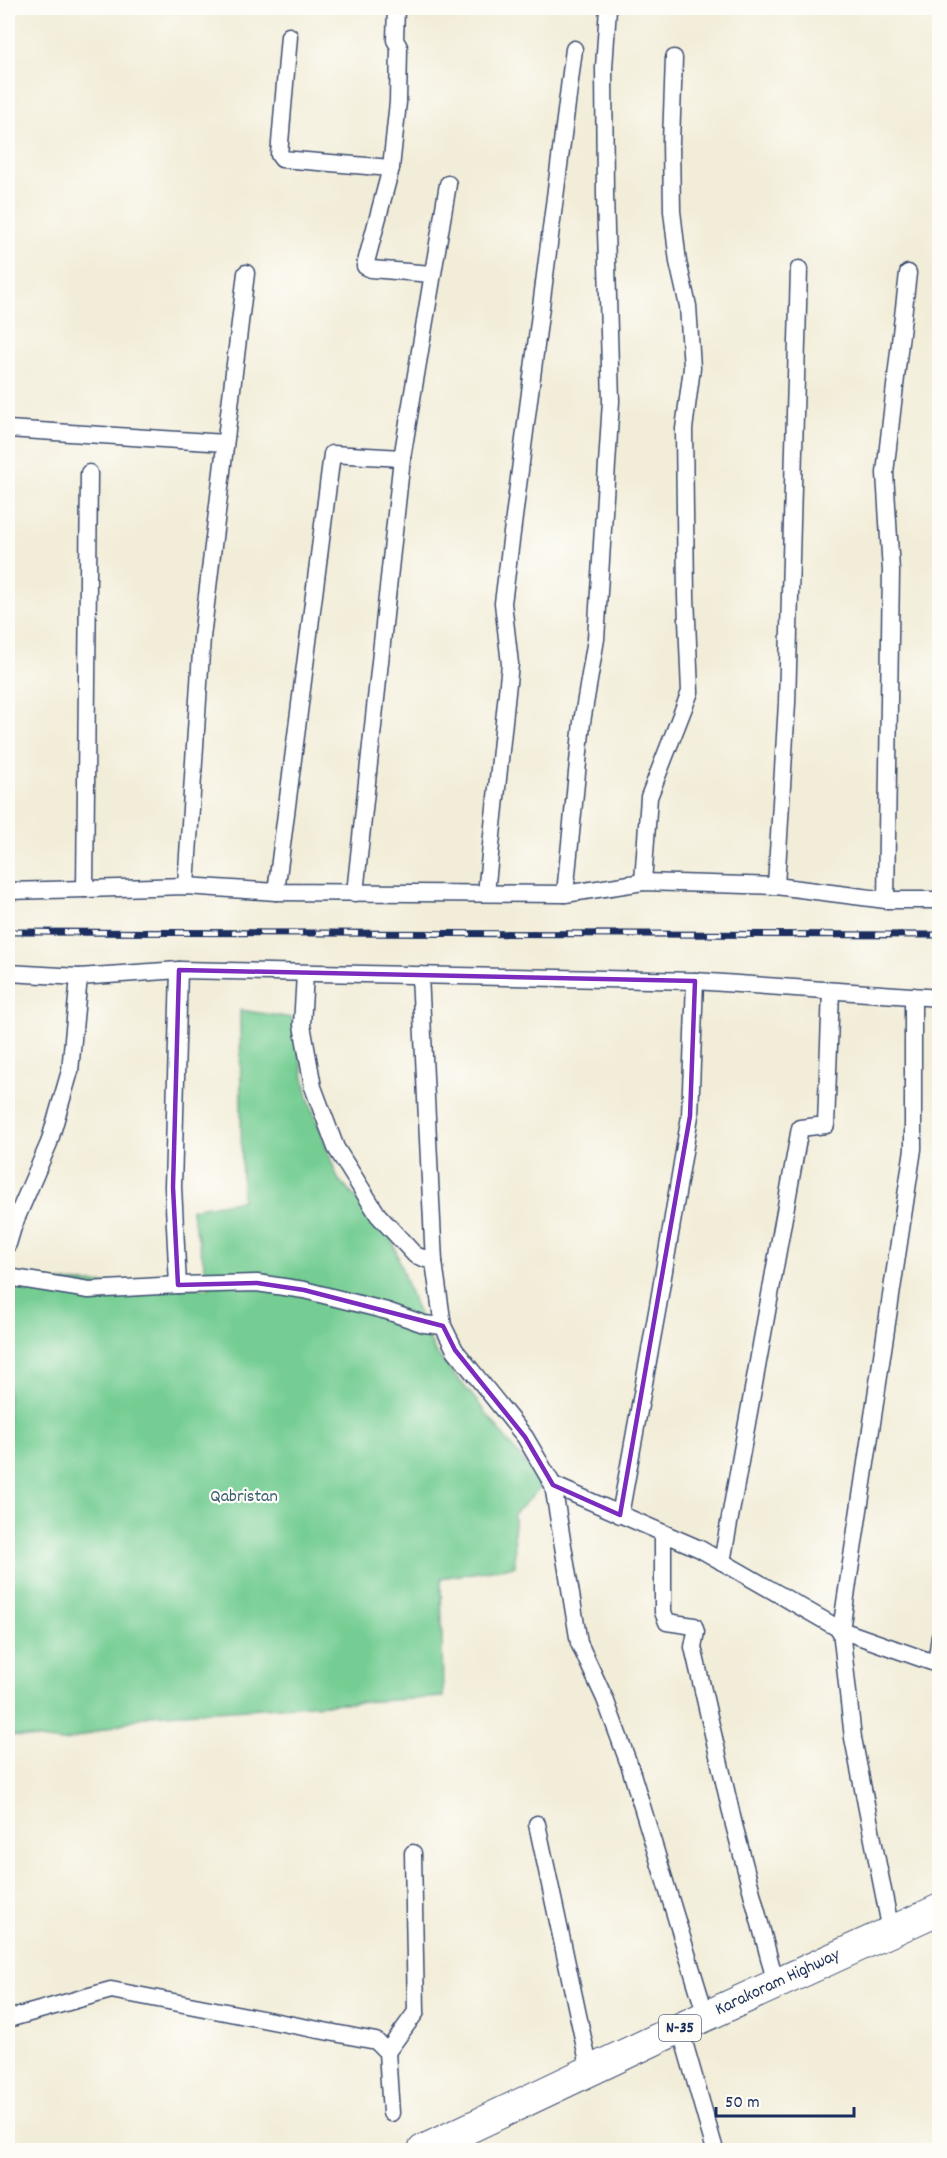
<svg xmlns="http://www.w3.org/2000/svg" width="947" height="2158" font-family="Dekko,sans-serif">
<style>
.green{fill:#75cd93;stroke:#487e78;stroke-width:1.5}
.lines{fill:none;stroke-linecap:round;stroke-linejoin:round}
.street-casing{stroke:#3b4c70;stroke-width:19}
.highway-casing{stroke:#3b4c70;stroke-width:32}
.street{stroke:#fff;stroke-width:16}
.highway{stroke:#fff;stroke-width:30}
.rail-casing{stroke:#1b2f5e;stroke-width:7}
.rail{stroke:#fdfcf7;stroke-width:4.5;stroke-dasharray:14;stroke-linecap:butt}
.marked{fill:none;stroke:#7b2cbf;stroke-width:4.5;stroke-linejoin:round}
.labels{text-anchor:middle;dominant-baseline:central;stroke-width:4.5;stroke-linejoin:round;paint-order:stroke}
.shield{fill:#fdfcf7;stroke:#5f6c8c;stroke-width:1.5}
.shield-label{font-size:16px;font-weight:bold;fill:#1b2f5e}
.park-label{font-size:18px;fill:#365e6e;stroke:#fdfcf7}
.street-label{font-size:18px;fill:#1b2f5e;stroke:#fdfcf7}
</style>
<rect width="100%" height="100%" fill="#fdfcf7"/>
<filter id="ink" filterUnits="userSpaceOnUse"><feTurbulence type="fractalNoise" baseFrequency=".0167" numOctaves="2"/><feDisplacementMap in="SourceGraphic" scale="12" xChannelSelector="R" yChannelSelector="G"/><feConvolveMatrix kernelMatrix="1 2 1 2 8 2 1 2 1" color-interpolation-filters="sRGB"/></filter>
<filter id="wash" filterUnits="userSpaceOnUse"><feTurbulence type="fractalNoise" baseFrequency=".008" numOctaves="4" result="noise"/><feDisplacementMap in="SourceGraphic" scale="24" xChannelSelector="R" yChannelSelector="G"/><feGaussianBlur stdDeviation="1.35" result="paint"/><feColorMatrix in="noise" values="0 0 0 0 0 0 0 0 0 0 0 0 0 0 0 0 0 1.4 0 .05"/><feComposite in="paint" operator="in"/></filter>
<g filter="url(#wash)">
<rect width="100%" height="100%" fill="#f2edd8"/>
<polygon class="green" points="240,1010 292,1018 308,1097 338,1179 391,1236 408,1288 435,1352 476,1400 542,1486 514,1514 515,1566 441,1578 443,1697 149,1715 63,1742 8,1735 8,1277 60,1282 210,1288 191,1209 242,1200"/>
</g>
<g filter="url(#ink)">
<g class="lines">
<g class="street-casing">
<g id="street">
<polyline points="289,36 279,155 282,159 391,168 365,266 371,269 432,274"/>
<polyline points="391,168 398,102 399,47 395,40 396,8"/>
<polyline points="8,429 225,443"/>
<polyline points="89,473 85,889 186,886 276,892 565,894 643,882 776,886 886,900 940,900"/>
<polyline points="643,882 649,797 690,692 686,596 684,429 692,368 688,306 678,262 672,211 671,142 674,58"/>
<polyline points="186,886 202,637 246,273"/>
<polyline points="776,886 787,703 799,269"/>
<polyline points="8,891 85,889"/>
<polyline points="276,892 332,454 402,458"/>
<polyline points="355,893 402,458 448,184"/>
<polyline points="486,893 510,664 503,603 574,49"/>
<polyline points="565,894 582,722 596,639 611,401 605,195 604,68 608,8"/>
<polyline points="886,900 891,571 885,473 908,273"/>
<polyline points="8,973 79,977 179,970 695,981 940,998"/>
<polyline points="305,974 302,1025 313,1087 336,1148 378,1215 415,1255 434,1262"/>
<polyline points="420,975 434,1262 443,1326 455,1350 525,1437 553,1485 579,1643 605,1699 630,1767 706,2016"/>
<polyline points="8,1244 14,1224 49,1143 70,1071 79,977"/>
<polyline points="8,1277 89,1290 178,1285 257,1283 304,1290 387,1311 424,1324 443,1326"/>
<polyline points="178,1285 173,1187 179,970"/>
<polyline points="553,1485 700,1549 841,1630 940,1665"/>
<polyline points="620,1515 658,1306 690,1116 695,981"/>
<polyline points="663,1533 663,1612 667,1622 694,1626 696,1632 693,1647 734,1825 776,1984"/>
<polyline points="722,1562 800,1128 826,1125 831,991"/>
<polyline points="936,1664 940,1636"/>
<polyline points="537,1824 590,2071"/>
<polyline points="891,1931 853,1738 841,1630 913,1149 913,996"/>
<polyline points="8,2019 111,1990 376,2041 387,2052 391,2113"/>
<polyline points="680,2028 715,2150"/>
<polyline points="387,2052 416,2012 413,1853"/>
</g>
</g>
<g class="highway-casing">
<polyline id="highway" points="423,2150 680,2028 940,1909"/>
</g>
<use href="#street" class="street"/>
<use href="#highway" class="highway"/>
<g class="rail-casing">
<polyline id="rail" points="8,932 940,935"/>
</g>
<use href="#rail" class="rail"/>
</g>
</g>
<path class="marked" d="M179,970L695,981L690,1116L620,1515L553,1485L525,1437L455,1350L443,1326L304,1290L257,1283L178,1285L173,1187Z"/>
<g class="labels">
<rect class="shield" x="659" y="2015" width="42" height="26" rx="4.5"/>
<g class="shield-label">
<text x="680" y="2028">N-35</text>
</g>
<g class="park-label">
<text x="244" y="1497">Qabristan</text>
</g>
<g class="street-label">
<text transform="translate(778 1983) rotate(-25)">Karakoram Highway</text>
</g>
</g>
<rect width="947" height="2158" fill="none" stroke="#fdfcf7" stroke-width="30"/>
<path d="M716 2107v9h138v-9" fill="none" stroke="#1b2f5e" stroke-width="3"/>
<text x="725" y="2107" font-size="18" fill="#1b2f5e" stroke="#fdfcf7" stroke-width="4.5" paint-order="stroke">50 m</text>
</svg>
